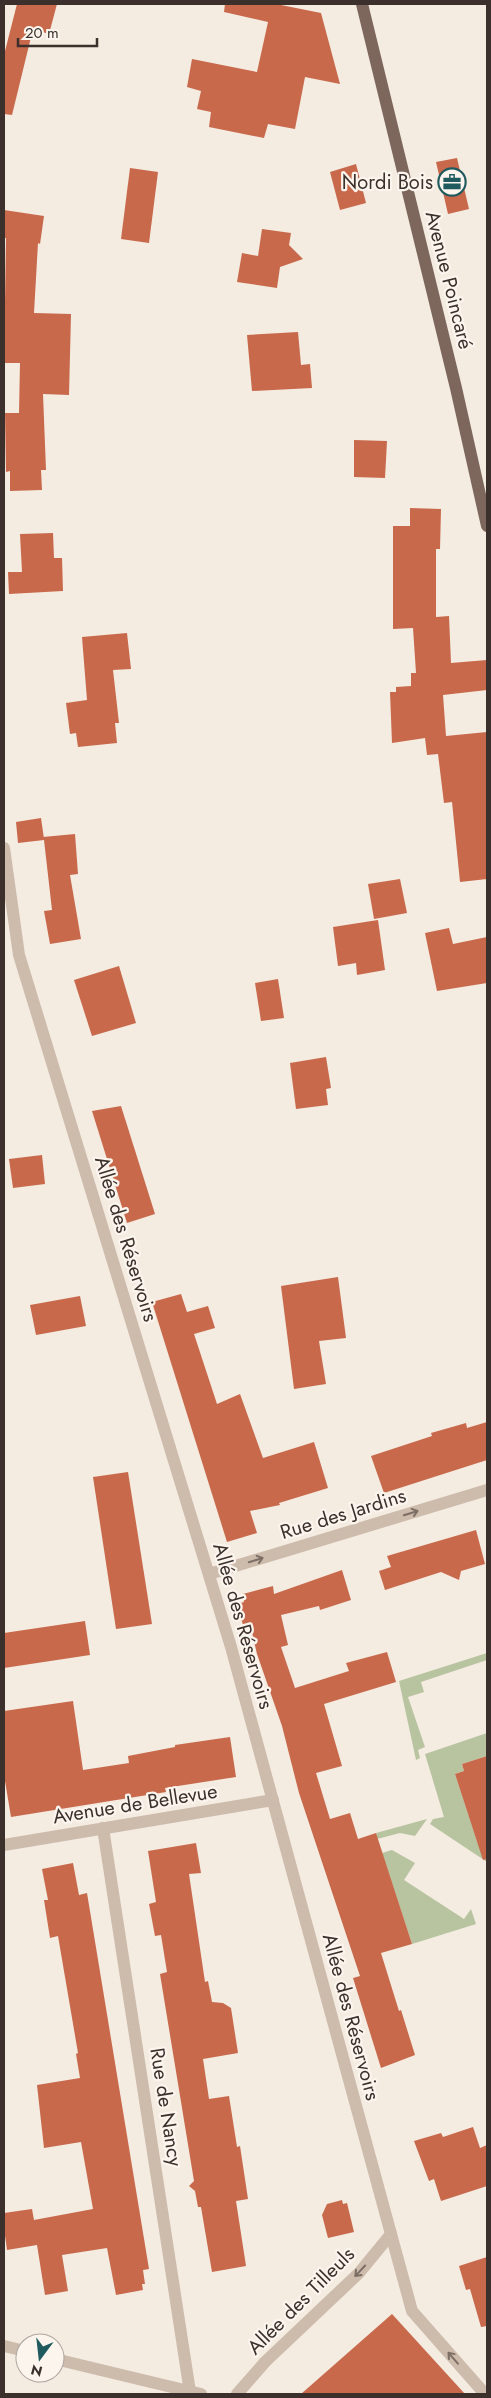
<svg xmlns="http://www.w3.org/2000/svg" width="491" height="2398" font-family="Jost,sans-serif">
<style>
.green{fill:#b8c4a0}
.building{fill:#c8694b}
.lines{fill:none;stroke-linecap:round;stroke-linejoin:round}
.minor{stroke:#cdbbac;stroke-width:12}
.primary{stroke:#7d675c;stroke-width:12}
.oneway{stroke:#7d6f65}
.labels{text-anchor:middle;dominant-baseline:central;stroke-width:4.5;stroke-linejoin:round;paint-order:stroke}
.poi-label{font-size:20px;fill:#3b302b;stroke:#fbf5ee;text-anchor:end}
.street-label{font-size:20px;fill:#3b302b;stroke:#fbf5ee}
</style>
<rect width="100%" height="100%" fill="#f4ebe1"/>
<g class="green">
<polygon points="487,1653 487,1660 421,1682 424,1692 408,1697 425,1747 418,1750 420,1758 416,1760 399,1681"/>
<polygon points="487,1733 487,1756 462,1764 464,1771 455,1774 477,1841 487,1838 487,1862 430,1824 433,1819 444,1817 425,1754"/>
<polygon points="427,1819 415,1836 400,1833 377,1839 376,1833"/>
<polygon points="392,1850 415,1863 404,1880 464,1919 471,1909 476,1924 412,1944 382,1853"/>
</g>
<g class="building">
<polygon points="17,4 57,4 49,34 33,29 12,115 4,114 4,55"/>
<polygon points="225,4 276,4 321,13 340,84 305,77 295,129 268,124 264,138 209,127 211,112 197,109 201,91 187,87 192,59 257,72 268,22 224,12"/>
<polygon points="457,158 469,209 448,214 436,162"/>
<polygon points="356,164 366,203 340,210 330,172"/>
<polygon points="130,168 158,172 149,243 121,239"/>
<polygon points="4,210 44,216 40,244 38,243 34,313 71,314 69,395 43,394 46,470 41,470 42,490 10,491 10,471 6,472 5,413 19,413 20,363 4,363 6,238 4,238"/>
<polygon points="262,229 291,233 289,245 303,259 280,267 277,288 237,282 242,253 258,256"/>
<polygon points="298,332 301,365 310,364 312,388 252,391 247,335"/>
<polygon points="354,440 387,441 385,478 354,477"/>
<polygon points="410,508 441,509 440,549 436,549 436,617 449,616 451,663 487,660 487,690 443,695 446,736 487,732 487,879 460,882 452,802 444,803 438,754 427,755 425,738 392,743 390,692 396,692 396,687 411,686 411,673 416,673 413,628 393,629 393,526 410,526"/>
<polygon points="53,533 54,558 62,558 63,591 9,594 8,572 22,572 20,534"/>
<polygon points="127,633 131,669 113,670 119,723 115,723 117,743 78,747 76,733 70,734 66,703 87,700 82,637"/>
<polygon points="41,818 44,839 43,837 75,834 78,874 70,875 81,939 50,944 44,911 52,910 44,840 18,843 16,822"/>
<polygon points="400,879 407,913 374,919 368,884"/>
<polygon points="378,920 385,970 357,975 356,963 338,966 333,927"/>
<polygon points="449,928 453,944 487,937 487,983 437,991 425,933"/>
<polygon points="119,966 136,1023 92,1036 74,980"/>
<polygon points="278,979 284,1018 261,1021 255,983"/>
<polygon points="326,1057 331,1088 326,1089 328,1105 296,1109 290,1063"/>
<polygon points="121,1106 155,1214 127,1223 92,1111"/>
<polygon points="42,1155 45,1184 13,1188 9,1159"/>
<polygon points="338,1277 346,1338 319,1341 326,1384 294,1389 281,1286"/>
<polygon points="181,1294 187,1312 208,1306 215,1328 194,1334 217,1404 240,1394 263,1458 314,1442 328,1488 279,1503 280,1505 250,1511 257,1533 227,1542 152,1302"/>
<polygon points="80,1296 86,1326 36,1335 30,1305"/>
<polygon points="487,1422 487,1460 384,1493 371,1456 432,1436 431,1433 466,1423 467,1428"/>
<polygon points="128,1472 152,1624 116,1629 93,1477"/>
<polygon points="476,1530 485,1564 461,1571 459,1580 441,1572 385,1590 379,1571 391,1567 387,1556"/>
<polygon points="342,1570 351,1600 320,1610 319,1606 281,1615 288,1645 281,1647 295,1688 349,1671 346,1663 387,1652 396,1682 324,1704 342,1766 316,1773 330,1819 350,1813 358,1839 376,1833 412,1944 381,1953 399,2011 401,2010 415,2055 381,2068 353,1978 360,1976 299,1793 282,1726 257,1654 250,1624 243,1625 237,1604 244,1602 243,1594 273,1586 274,1594"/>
<polygon points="85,1621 90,1655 4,1668 4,1633"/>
<polygon points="73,1701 83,1770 129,1763 128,1756 175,1747 175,1745 230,1737 236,1777 165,1788 166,1792 11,1817 5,1781 4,1781 4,1711"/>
<polygon points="487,1756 487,1859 483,1860 455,1774 464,1771 462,1764"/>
<polygon points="196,1843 201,1873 189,1874 205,1982 208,1981 212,2002 223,2003 231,2008 238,2053 203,2059 209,2099 229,2096 237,2147 240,2146 248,2199 236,2201 246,2266 212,2272 201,2207 198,2207 195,2191 189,2186 194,2181 160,1974 167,1972 161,1935 155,1936 149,1904 156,1902 148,1851"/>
<polygon points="73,1863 79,1895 87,1893 149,2269 143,2270 145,2284 142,2284 143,2290 116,2295 107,2248 62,2255 68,2291 45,2295 37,2245 7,2250 4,2228 4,2213 32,2209 34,2220 93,2209 81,2142 44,2148 37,2085 80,2078 76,2054 78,2053 58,1936 50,1938 44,1900 48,1900 42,1869"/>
<polygon points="473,2127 480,2148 487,2145 487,2186 441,2201 434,2179 429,2181 414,2141 441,2133 443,2137"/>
<polygon points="342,2200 343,2204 347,2203 354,2232 328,2238 322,2215 327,2204"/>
<polygon points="487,2257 487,2326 481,2327 470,2289 466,2290 459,2266"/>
<polygon points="392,2314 465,2394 301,2394"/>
</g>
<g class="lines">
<g class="minor">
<polyline points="4,848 19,955 231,1647 412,2311 485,2394"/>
<polyline points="209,1574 487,1490"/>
<polyline points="103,1828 190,2392"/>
<polyline points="4,1845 273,1800"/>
<polyline points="4,2346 25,2351"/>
<polyline points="55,2359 201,2394"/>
<polyline points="237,2394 265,2362 359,2273 391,2234"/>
</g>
<polyline class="primary" points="362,4 456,388 487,526"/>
</g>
<defs><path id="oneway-shaft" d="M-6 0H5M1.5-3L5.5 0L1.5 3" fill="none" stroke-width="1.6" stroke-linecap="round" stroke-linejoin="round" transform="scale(1.25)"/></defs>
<g class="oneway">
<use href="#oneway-shaft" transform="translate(411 1513) rotate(-17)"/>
<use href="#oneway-shaft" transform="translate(256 1560) rotate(-17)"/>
<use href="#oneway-shaft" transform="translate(360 2271) rotate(133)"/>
<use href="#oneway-shaft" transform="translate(453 2358) rotate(-131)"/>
</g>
<defs>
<g id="office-ring" transform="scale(1.4375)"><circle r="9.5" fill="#fbf5ee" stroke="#1f5a5e" stroke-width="1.5"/><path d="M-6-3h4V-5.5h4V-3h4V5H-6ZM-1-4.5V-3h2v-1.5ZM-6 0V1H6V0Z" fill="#1f5a5e"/></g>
</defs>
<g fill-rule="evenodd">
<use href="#office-ring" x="452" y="182"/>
</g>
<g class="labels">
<g class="poi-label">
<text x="433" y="182">Nordi Bois</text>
</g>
<g class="street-label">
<text transform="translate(449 280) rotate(76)">Avenue Poincaré</text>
<text transform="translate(126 1239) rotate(73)">Allée des Réservoirs</text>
<text transform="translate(343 1514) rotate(-17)">Rue des Jardins</text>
<text transform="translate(243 1626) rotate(74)">Allée des Réservoirs</text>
<text transform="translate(135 1804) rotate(-9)">Avenue de Bellevue</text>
<text transform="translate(351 2017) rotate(75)">Allée des Réservoirs</text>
<text transform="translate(166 2107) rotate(81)">Rue de Nancy</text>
<text transform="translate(301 2301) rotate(-45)">Allée des Tilleuls</text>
</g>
</g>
<rect width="491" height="2398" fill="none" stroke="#3b302b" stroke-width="10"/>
<g transform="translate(40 2358) rotate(195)"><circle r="24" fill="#fbf5ee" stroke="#aea6a0"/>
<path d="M0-4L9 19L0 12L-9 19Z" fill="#1f5a5e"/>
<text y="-8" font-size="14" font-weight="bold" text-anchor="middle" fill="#3b302b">N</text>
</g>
<path d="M18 38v8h79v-8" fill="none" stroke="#3b302b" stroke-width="2.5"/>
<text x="25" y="38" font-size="15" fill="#3b302b" stroke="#fbf5ee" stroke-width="4" paint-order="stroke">20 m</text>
</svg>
